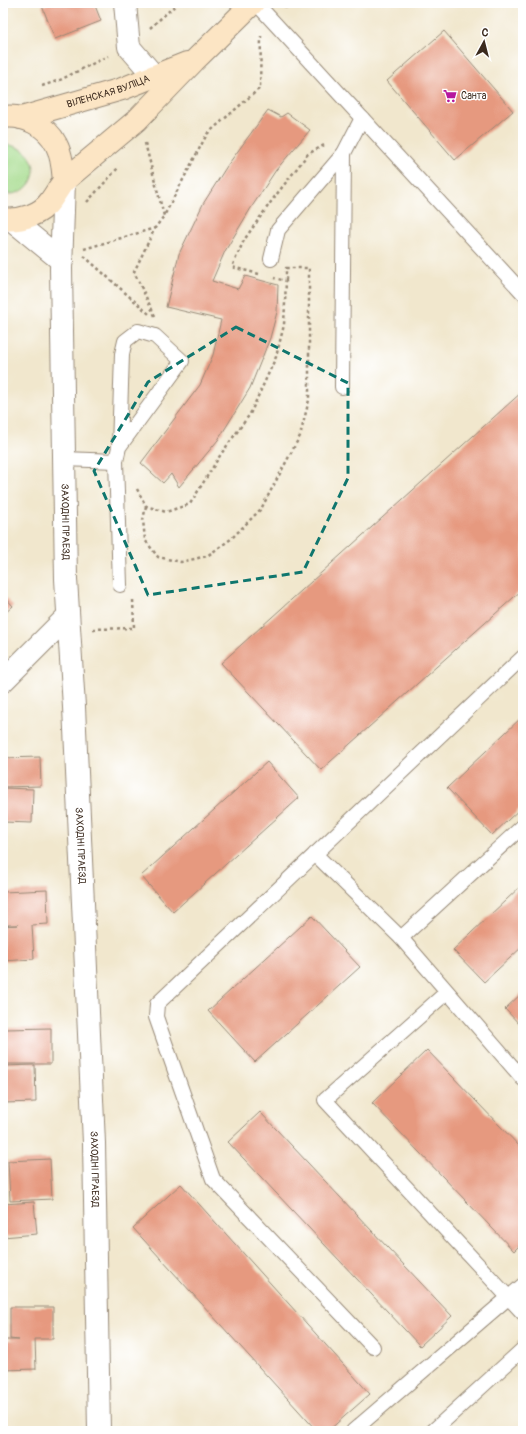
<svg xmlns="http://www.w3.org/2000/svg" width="526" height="1434" font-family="Pangolin,sans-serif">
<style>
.green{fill:#a5dc8d;stroke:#708356}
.building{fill:#e6997f}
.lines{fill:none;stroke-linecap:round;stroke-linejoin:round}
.lane-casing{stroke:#968876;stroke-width:16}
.street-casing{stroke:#968876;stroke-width:24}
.secondary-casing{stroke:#968876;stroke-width:24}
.path{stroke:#968876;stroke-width:2.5;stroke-dasharray:3 3;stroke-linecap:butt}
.lane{stroke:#fff;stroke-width:14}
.street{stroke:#fff;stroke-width:22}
.secondary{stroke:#fce5c4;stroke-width:22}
.marked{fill:none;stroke:#0f766e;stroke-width:3;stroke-dasharray:8 5;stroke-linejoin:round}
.labels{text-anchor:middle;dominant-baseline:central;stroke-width:3;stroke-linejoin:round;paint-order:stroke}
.street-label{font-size:10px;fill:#3b2a1e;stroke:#fff}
.poi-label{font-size:10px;fill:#3b2a1e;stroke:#fff;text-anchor:start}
</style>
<rect width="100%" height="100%" fill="#fff"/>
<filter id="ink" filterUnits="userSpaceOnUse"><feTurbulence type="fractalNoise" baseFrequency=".025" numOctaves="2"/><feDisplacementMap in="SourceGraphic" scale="8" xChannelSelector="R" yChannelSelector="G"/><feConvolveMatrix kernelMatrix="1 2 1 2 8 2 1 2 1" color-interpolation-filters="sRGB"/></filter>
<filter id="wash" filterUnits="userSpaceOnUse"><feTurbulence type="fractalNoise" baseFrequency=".012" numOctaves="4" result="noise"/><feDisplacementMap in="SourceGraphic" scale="16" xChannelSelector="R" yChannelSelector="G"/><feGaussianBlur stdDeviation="0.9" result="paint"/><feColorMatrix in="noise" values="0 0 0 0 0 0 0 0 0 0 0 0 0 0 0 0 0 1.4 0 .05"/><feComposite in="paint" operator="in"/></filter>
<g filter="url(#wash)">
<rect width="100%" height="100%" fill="#f1e7cd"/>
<path class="green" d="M9,145C46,151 40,198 3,194V146Z"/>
<g id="blocks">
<g class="building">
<polygon points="50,3 94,3 101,21 55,39 42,6"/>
<polygon points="444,31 513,111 455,160 387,81"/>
<polygon points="268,110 281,117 287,113 310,130 276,170 251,208 225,251 212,281 238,289 245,276 278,285 277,312 270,338 250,388 218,440 179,487 171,474 163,483 141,463 200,385 213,355 221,320 166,307 179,254 203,204 227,166"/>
<polygon points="523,391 523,589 321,770 221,663"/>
<polygon points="3,595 13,606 3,615"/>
<polygon points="523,716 523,806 492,835 447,788"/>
<polygon points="40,757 41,786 3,787 3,758"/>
<polygon points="267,762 299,798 173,912 141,876"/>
<polygon points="3,788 33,789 32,823 3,822"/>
<polygon points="523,884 523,946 484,982 453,950"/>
<polygon points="47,890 48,924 32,925 34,959 3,961 3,926 18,925 3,925 3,892"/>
<polygon points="312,916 360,967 255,1062 208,1011"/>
<polygon points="523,992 523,1028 505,1009"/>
<polygon points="51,1028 51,1064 6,1064 6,1029"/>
<polygon points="427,1050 523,1150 523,1242 514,1251 372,1103"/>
<polygon points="35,1065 36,1102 3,1103 3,1066"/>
<polygon points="260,1112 452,1316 420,1346 228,1142"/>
<polygon points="50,1159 52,1199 10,1201 8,1161"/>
<polygon points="181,1184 370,1394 328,1431 317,1431 133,1228"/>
<polygon points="34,1202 37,1234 3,1237 3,1204"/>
<polygon points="10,1307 53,1307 53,1339 35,1339 36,1369 3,1370 3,1340 19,1340 10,1339"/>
</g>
</g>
</g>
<g filter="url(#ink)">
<use href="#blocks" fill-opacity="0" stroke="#968876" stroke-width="1"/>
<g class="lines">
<g class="lane-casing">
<g id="lane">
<polyline points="256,3 523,293"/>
<polyline points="271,259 278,230 344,153 362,118"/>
<polyline points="342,387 344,153"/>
<polyline points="64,459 116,461 120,585"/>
<polyline points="116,461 119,447 122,354 125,341 138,331 155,336 182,361 119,447"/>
<polyline points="523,826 401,938 523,1079"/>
<polyline points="315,854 401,938"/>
<polyline points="447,992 325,1100 523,1313"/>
<polyline points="373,1347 213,1179 156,1017 157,1004 523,657"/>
<polyline points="353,1431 523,1285"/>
<polyline points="433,1431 523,1349"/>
</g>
</g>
<g class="street-casing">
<g id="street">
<polyline points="125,3 129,47 154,76"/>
<path id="s1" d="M64,181L61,269L66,579L74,707L94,1143L99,1431"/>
<polyline points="12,220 62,261"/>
<polyline points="3,681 68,616"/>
</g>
</g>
<g class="secondary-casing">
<g id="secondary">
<path d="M3,117C24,114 47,126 56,144C62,155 63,169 64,181C59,187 56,193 51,200C41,215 21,221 3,219"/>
<path id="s2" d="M21,118L122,89L187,63"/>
<polyline points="64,181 137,120 194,61 253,3"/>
</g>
</g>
<g class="path">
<polyline points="285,8 292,3"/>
<polyline points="150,28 178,3"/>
<polyline points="42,86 60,80 108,56"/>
<polyline points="145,143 164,216 207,134 260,88 261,36"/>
<polyline points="87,202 118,168"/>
<polyline points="84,249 155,228"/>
<polyline points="84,256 149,314"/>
<polyline points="259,274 232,267 244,240 273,199 308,154 326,144"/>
<polyline points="155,316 134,272 155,228 164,216"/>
<polyline points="137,489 146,506 166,512 190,504 221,454 250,414 276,357 284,325 286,281 274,278"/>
<polyline points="146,506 143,520 145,540 158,557 181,562 207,556 231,539 261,509 300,436 309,400 309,268 286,268 286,281"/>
<polyline points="93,629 134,628 133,599"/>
</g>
<use href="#lane" class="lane"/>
<use href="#street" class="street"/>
<use href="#secondary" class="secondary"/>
</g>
</g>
<path class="marked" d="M236,327L348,383V478L303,572L148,595L94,471L148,382Z"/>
<defs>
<g id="supermarket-bare" transform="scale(1.08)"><path d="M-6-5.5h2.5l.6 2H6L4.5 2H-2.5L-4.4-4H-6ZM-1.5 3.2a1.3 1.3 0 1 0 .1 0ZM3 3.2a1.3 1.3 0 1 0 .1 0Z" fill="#b5179e" stroke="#fff" stroke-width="2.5" paint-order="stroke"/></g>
</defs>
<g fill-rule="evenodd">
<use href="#supermarket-bare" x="450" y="96"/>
</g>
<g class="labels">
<g class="street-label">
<text stroke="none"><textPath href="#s2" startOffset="91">ВІЛЕНСКАЯ ВУЛІЦА</textPath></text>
<text stroke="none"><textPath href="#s1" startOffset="341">ЗАХОДНІ ПРАЕЗД</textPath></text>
<text stroke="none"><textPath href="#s1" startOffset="665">ЗАХОДНІ ПРАЕЗД</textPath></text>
<text stroke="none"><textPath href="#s1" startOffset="989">ЗАХОДНІ ПРАЕЗД</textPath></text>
</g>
<g class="poi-label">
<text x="461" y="96">Санта</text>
</g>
</g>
<rect width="526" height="1434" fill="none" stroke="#fff" stroke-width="16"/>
<g transform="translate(484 42) rotate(7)" stroke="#ffffff" stroke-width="3" paint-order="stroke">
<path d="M0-3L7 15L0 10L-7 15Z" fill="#3b2a1e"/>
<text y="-6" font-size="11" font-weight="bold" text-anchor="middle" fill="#3b2a1e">С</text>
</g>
</svg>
